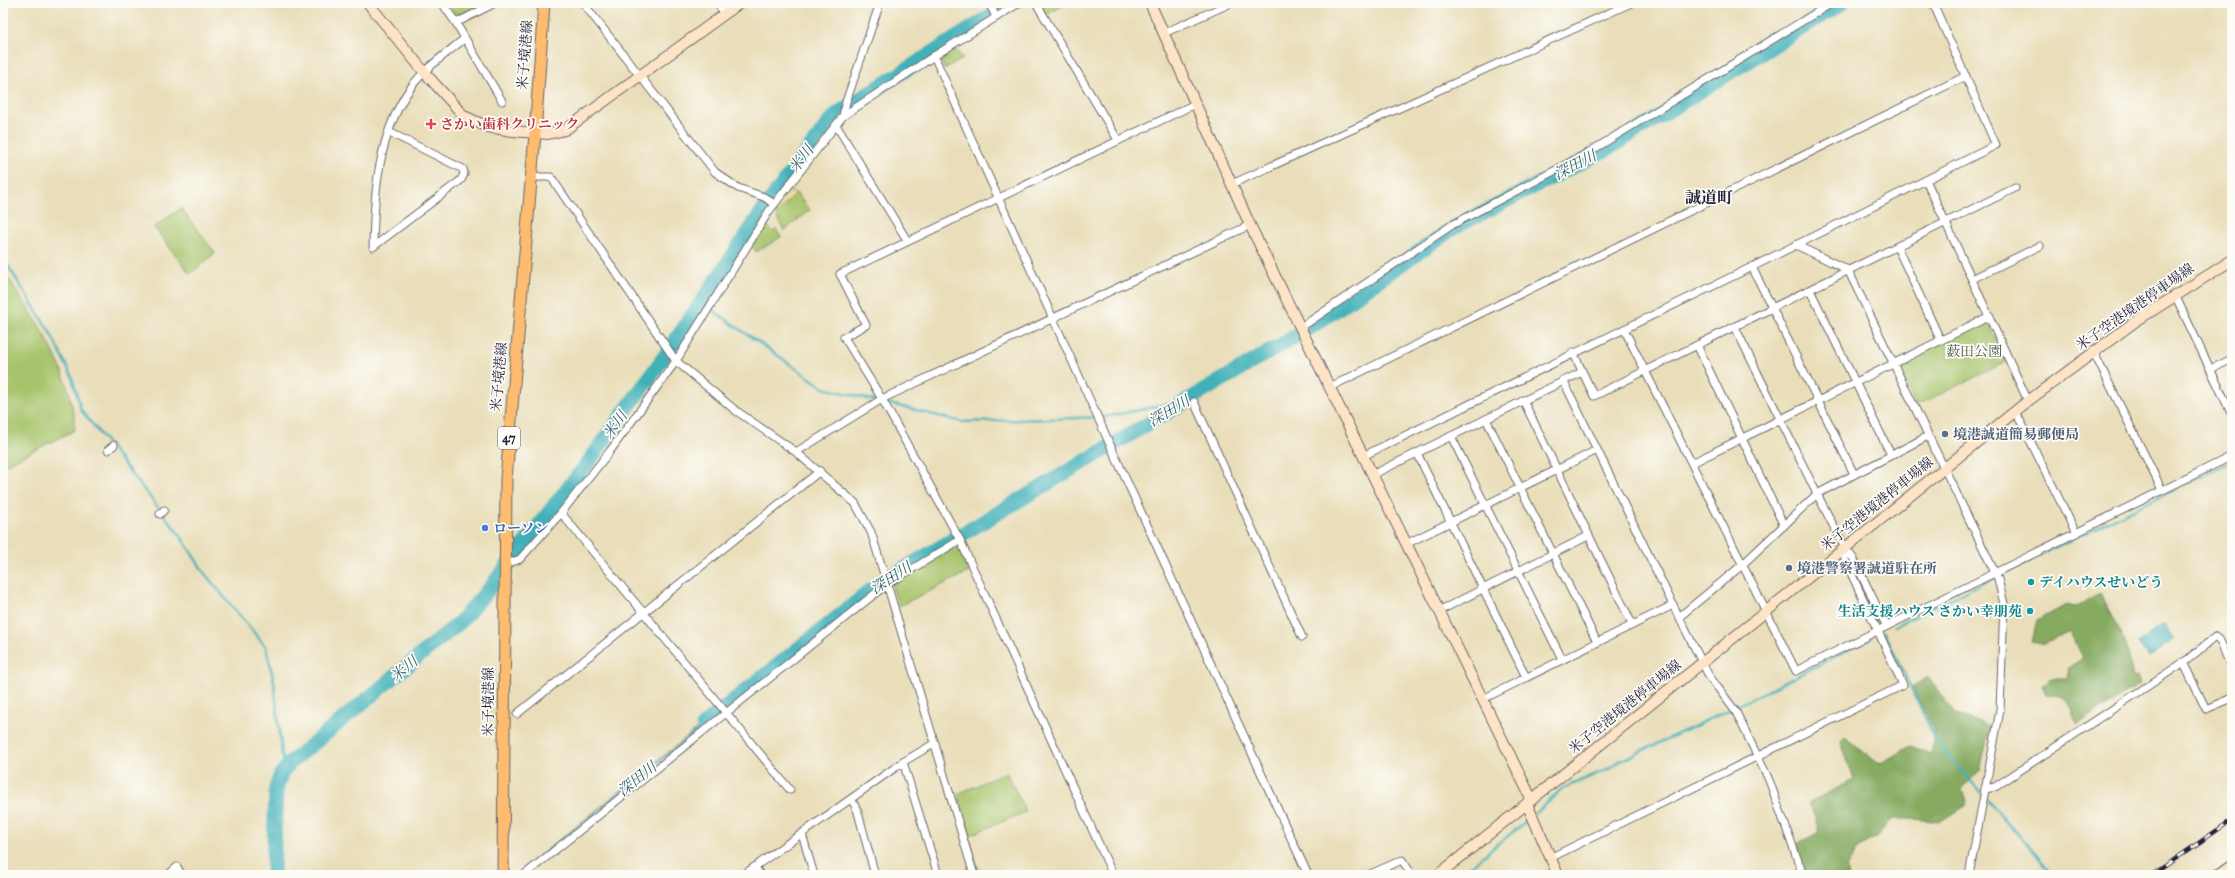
<svg xmlns="http://www.w3.org/2000/svg" width="2235" height="878" font-family="'IM FELL Great Primer','Noto Serif JP',serif">
<style>
.green{fill:#a7c46c;stroke:#647354}
.forest{fill:#85aa60;stroke:#54664e}
.sand{fill:#eeda9e;stroke:#887e6c}
.water{fill:#40b0b9;stroke:#31697a}
.lines{fill:none;stroke-linecap:round;stroke-linejoin:round}
.stream{stroke:#40b0b9;stroke-width:2.5}
.river{stroke:#40b0b9;stroke-width:15}
.street-casing{stroke:#686467;stroke-width:9}
.secondary-casing{stroke:#686467;stroke-width:12}
.primary-casing{stroke:#686467;stroke-width:13}
.street{stroke:#fff;stroke-width:7}
.secondary{stroke:#fee4c6;stroke-width:10}
.primary{stroke:#fdbc70;stroke-width:11}
.rail-casing{stroke:#22223b;stroke-width:4}
.rail{stroke:#fdfcf7;stroke-width:2.5;stroke-dasharray:8;stroke-linecap:butt}
.health-dot{fill:#e0444e;stroke:#fdfcf7;stroke-width:1.5}
.service-dot{fill:#5c6f8a;stroke:#fdfcf7;stroke-width:1.5}
.shop-dot{fill:#3f7fe0;stroke:#fdfcf7;stroke-width:1.5}
.culture-dot{fill:#0f9aa8;stroke:#fdfcf7;stroke-width:1.5}
.labels{text-anchor:middle;dominant-baseline:central;stroke-width:3.5;stroke-linejoin:round;paint-order:stroke}
.shield{fill:#fdfcf7;stroke:#646373;stroke-width:1}
.shield-label{font-size:13px;font-weight:bold;fill:#22223b}
.street-label{font-size:14px;fill:#22223b;stroke:#fdfcf7}
.health-label{font-size:14px;font-weight:bold;fill:#be3a42;stroke:#fdfcf7;text-anchor:start}
.park-label{font-size:14px;fill:#515b4c;stroke:#fdfcf7}
.service-label{font-size:14px;font-weight:bold;fill:#4e5e75;stroke:#fdfcf7;text-anchor:start}
.shop-label{font-size:14px;font-weight:bold;fill:#366cbe;stroke:#fdfcf7;text-anchor:start}
.culture-label{font-size:14px;font-weight:bold;fill:#0d838f;stroke:#fdfcf7;text-anchor:start}
.water-label{font-size:15px;font-style:italic;fill:#306274;stroke:#fdfcf7}
.quarter-label{font-size:16px;font-weight:bold;fill:#22223b;stroke:#fdfcf7}
</style>
<rect width="100%" height="100%" fill="#fdfcf7"/>
<filter id="ink" filterUnits="userSpaceOnUse"><feTurbulence type="fractalNoise" baseFrequency=".025" numOctaves="2"/><feDisplacementMap in="SourceGraphic" scale="8" xChannelSelector="R" yChannelSelector="G"/><feConvolveMatrix kernelMatrix="1 2 1 2 8 2 1 2 1" color-interpolation-filters="sRGB"/></filter>
<filter id="wash" filterUnits="userSpaceOnUse"><feTurbulence type="fractalNoise" baseFrequency=".012" numOctaves="4" result="noise"/><feDisplacementMap in="SourceGraphic" scale="16" xChannelSelector="R" yChannelSelector="G"/><feGaussianBlur stdDeviation="0.9" result="paint"/><feColorMatrix in="noise" values="0 0 0 0 0 0 0 0 0 0 0 0 0 0 0 0 0 1.4 0 .05"/><feComposite in="paint" operator="in"/></filter>
<g filter="url(#wash)">
<rect width="100%" height="100%" fill="#e9deb9"/>
<g class="green">
<polygon points="447,3 484,3 462,15 453,12"/>
<polygon points="1038,3 1069,3 1046,15"/>
<polygon points="955,48 963,59 944,69 939,58"/>
<polygon points="796,193 810,210 784,231 776,214"/>
<polygon points="181,208 215,253 190,274 154,227"/>
<polygon points="766,224 773,232 776,229 781,237 756,252 752,246"/>
<path d="M3,278H8C40,325 72,372 75,430L3,466Z"/>
<polygon points="1986,317 2006,362 1916,406 1896,364"/>
<polygon points="954,545 958,546 969,572 899,606 891,584"/>
<polygon points="1006,772 1026,812 970,835 958,794"/>
</g>
<g class="forest">
<path d="M2100,594L2125,641L2133,677L2138,676L2140,684L2077,725C2070,708 2068,691 2046,696L2042,685L2051,678H2067L2069,667L2083,658L2070,631L2041,644L2032,642L2037,621L2066,605L2075,607Z"/>
<polygon points="1928,677 1954,713 1990,727 1980,770 1962,789 1967,805 1939,822 1915,819 1892,819 1875,838 1858,848 1846,867 1849,875 1807,875 1796,844 1820,832 1809,802 1854,780 1841,742 1845,737 1879,764 1911,746 1930,754 1935,731 1912,687"/>
</g>
<polygon class="sand" points="788,191 796,193 776,214 774,211"/>
<g class="water">
<polygon points="2163,624 2174,639 2149,658 2138,643"/>
<polygon points="718,712 719,714 522,873 521,871"/>
<polygon points="956,799 957,799 980,875 978,875"/>
</g>
<g class="lines">
<g class="stream">
<polyline points="3,258 51,334 72,377 81,410 180,535 205,574 266,647 274,682 282,755 286,769"/>
<polyline points="701,302 824,388 876,401"/>
<polyline points="887,403 962,422 1105,417 1192,399"/>
<polyline points="1851,563 1877,617"/>
<polyline points="1895,626 2232,461"/>
<polyline points="1884,632 1938,744 1982,794"/>
<polyline points="1986,798 2054,875"/>
<polyline points="1535,814 1564,788 1610,768 1618,762 1731,709 1872,638"/>
<polyline points="1460,875 1530,818"/>
</g>
<g class="river">
<polyline points="1310,328 1453,228 1609,148 1842,3"/>
<polyline points="703,725 880,583 1296,336"/>
<polyline points="273,875 276,788 281,774 290,763 459,623 489,589 593,456 669,350 766,206 828,124 838,113 1011,3"/>
</g>
</g>
</g>
<g filter="url(#ink)">
<g class="lines">
<g class="street-casing">
<g id="street">
<polyline points="442,3 456,23 502,101"/>
<polyline points="583,3 715,172 738,188 764,197 774,204"/>
<polyline points="717,3 725,13"/>
<polyline points="989,3 996,17"/>
<polyline points="1036,3 1118,140"/>
<polyline points="456,23 495,3"/>
<polyline points="1164,33 1231,3"/>
<polyline points="934,56 1112,449 1308,875"/>
<polyline points="843,116 934,56 1019,3"/>
<polyline points="836,125 907,240"/>
<path d="M389,132L463,169L464,174L461,180L373,247C374,193 378,132 412,86C425,68 447,53 464,39"/>
<polyline points="531,177 551,177 676,361 735,410 796,452 855,503 871,532 887,584 974,875"/>
<polyline points="1926,180 2028,401"/>
<polyline points="1232,184 1631,3"/>
<polyline points="1796,245 1848,270 1998,579 2004,604 2000,710 1969,875"/>
<polyline points="1897,247 1940,339"/>
<polyline points="1752,267 1854,474"/>
<polyline points="1972,279 2040,246"/>
<polyline points="1810,290 1891,455"/>
<polyline points="2175,295 2232,415"/>
<polyline points="1735,327 1817,494 1845,548 1853,558 1886,625"/>
<polyline points="1300,328 1452,225 1586,154 1832,3"/>
<polyline points="1624,329 1796,671 2232,456"/>
<polyline points="1697,345 1784,526"/>
<polyline points="1573,352 1594,396 2015,188"/>
<polyline points="2094,353 2162,490"/>
<polyline points="2211,369 2232,359"/>
<polyline points="1563,380 1679,617 1741,566 1817,494 1928,436"/>
<polyline points="1330,387 1966,76"/>
<polyline points="1523,400 1632,624"/>
<polyline points="1194,402 1302,637"/>
<polyline points="2014,412 2020,420 2076,533"/>
<polyline points="1486,419 1597,642"/>
<polyline points="1451,436 1562,659"/>
<polyline points="108,450 114,445"/>
<polyline points="796,452 882,399 1250,225"/>
<polyline points="1417,453 1526,677"/>
<polyline points="1363,456 1752,267 1996,145 1933,3"/>
<polyline points="1692,463 1990,316"/>
<polyline points="1372,475 1582,372"/>
<polyline points="561,513 790,790"/>
<polyline points="160,514 164,510"/>
<polyline points="1406,544 1597,450"/>
<polyline points="504,565 520,559 561,513 610,451 676,361 769,211 843,116 846,102 880,3"/>
<polyline points="1439,611 1588,536"/>
<polyline points="1679,617 1709,676 1736,712 1769,780 1803,875"/>
<polyline points="2183,662 2206,709 2232,698"/>
<polyline points="1483,699 1673,605"/>
<polyline points="517,714 820,471"/>
<polyline points="903,762 938,875"/>
<polyline points="1985,789 1995,787 2187,660 2215,637 2220,641 2232,669"/>
<polyline points="851,799 857,809 875,875"/>
<polyline points="802,834 814,875"/>
<polyline points="1550,858 1903,685 1845,560 1845,548"/>
<polyline points="755,867 760,875"/>
<polyline points="168,875 177,867 182,875"/>
<polyline points="524,875 887,584 960,540"/>
<polyline points="743,875 903,762 935,743"/>
<polyline points="1113,875 960,540 882,399 844,337 866,325 840,274 1195,104"/>
<polyline points="1368,875 1402,860 1412,875"/>
</g>
</g>
<g class="secondary-casing">
<g id="secondary">
<polyline points="368,3 425,73 464,116 488,127 513,131 548,134 565,130 740,3"/>
<polyline points="1150,3 1250,225 1532,800"/>
<polyline points="1527,804 1558,875"/>
<polyline points="1438,875 2028,401 2136,321 2232,260"/>
<polyline points="2218,875 2232,865"/>
</g>
</g>
<g class="primary-casing">
<polyline id="primary" points="503,875 506,479 535,134 544,3"/>
</g>
<use href="#street" class="street"/>
<use href="#secondary" class="secondary"/>
<use href="#primary" class="primary"/>
<g class="rail-casing">
<polyline id="rail" points="2152,875 2232,820"/>
</g>
<use href="#rail" class="rail"/>
</g>
</g>
<path class="health-dot" d="M429 118h4v4h4v4h-4v4h-4v-4h-4v-4h4z"/>
<g class="service-dot">
<circle cx="1945" cy="434" r="4"/>
<circle cx="1789" cy="568" r="4"/>
</g>
<circle class="shop-dot" cx="485" cy="528" r="4"/>
<g class="culture-dot">
<circle cx="2031" cy="582" r="4"/>
<circle cx="2030" cy="611" r="4"/>
</g>
<g class="labels">
<rect class="shield" x="498" y="427" width="22" height="22" rx="3"/>
<g class="shield-label">
<text x="509" y="438">47</text>
</g>
<g class="street-label">
<text transform="translate(525 55) rotate(-86)">米子境港線</text>
<text transform="translate(2135 307) rotate(-35)">米子空港境港停車場線</text>
<text transform="translate(499 377) rotate(-85)">米子境港線</text>
<text transform="translate(1877 504) rotate(-39)">米子空港境港停車場線</text>
<text transform="translate(488 702) rotate(-90)">米子境港線</text>
<text transform="translate(1625 707) rotate(-39)">米子空港境港停車場線</text>
</g>
<g class="health-label">
<text x="440" y="124">さかい歯科クリニック</text>
</g>
<g class="park-label">
<text x="1974" y="351">薮田公園</text>
</g>
<g class="service-label">
<text x="1953" y="434">境港誠道簡易郵便局</text>
<text x="1797" y="568">境港警察署誠道駐在所</text>
</g>
<g class="shop-label">
<text x="493" y="528">ローソン</text>
</g>
<g class="culture-label">
<text x="2039" y="582">デイハウスせいどう</text>
<text x="2022" y="611" text-anchor="end">生活支援ハウス さかい幸朋苑</text>
</g>
<g class="water-label">
<text transform="translate(801 159) rotate(-53)">米川</text>
<text transform="translate(1575 165) rotate(-27)">深田川</text>
<text transform="translate(1169 411) rotate(-31)">深田川</text>
<text transform="translate(615 425) rotate(-54)">米川</text>
<text transform="translate(891 578) rotate(-33)">深田川</text>
<text transform="translate(404 669) rotate(-40)">米川</text>
<text transform="translate(637 779) rotate(-39)">深田川</text>
</g>
<g class="quarter-label">
<text x="1709" y="197">誠道町</text>
</g>
</g>
<rect width="2235" height="878" fill="none" stroke="#fdfcf7" stroke-width="16"/>
</svg>
